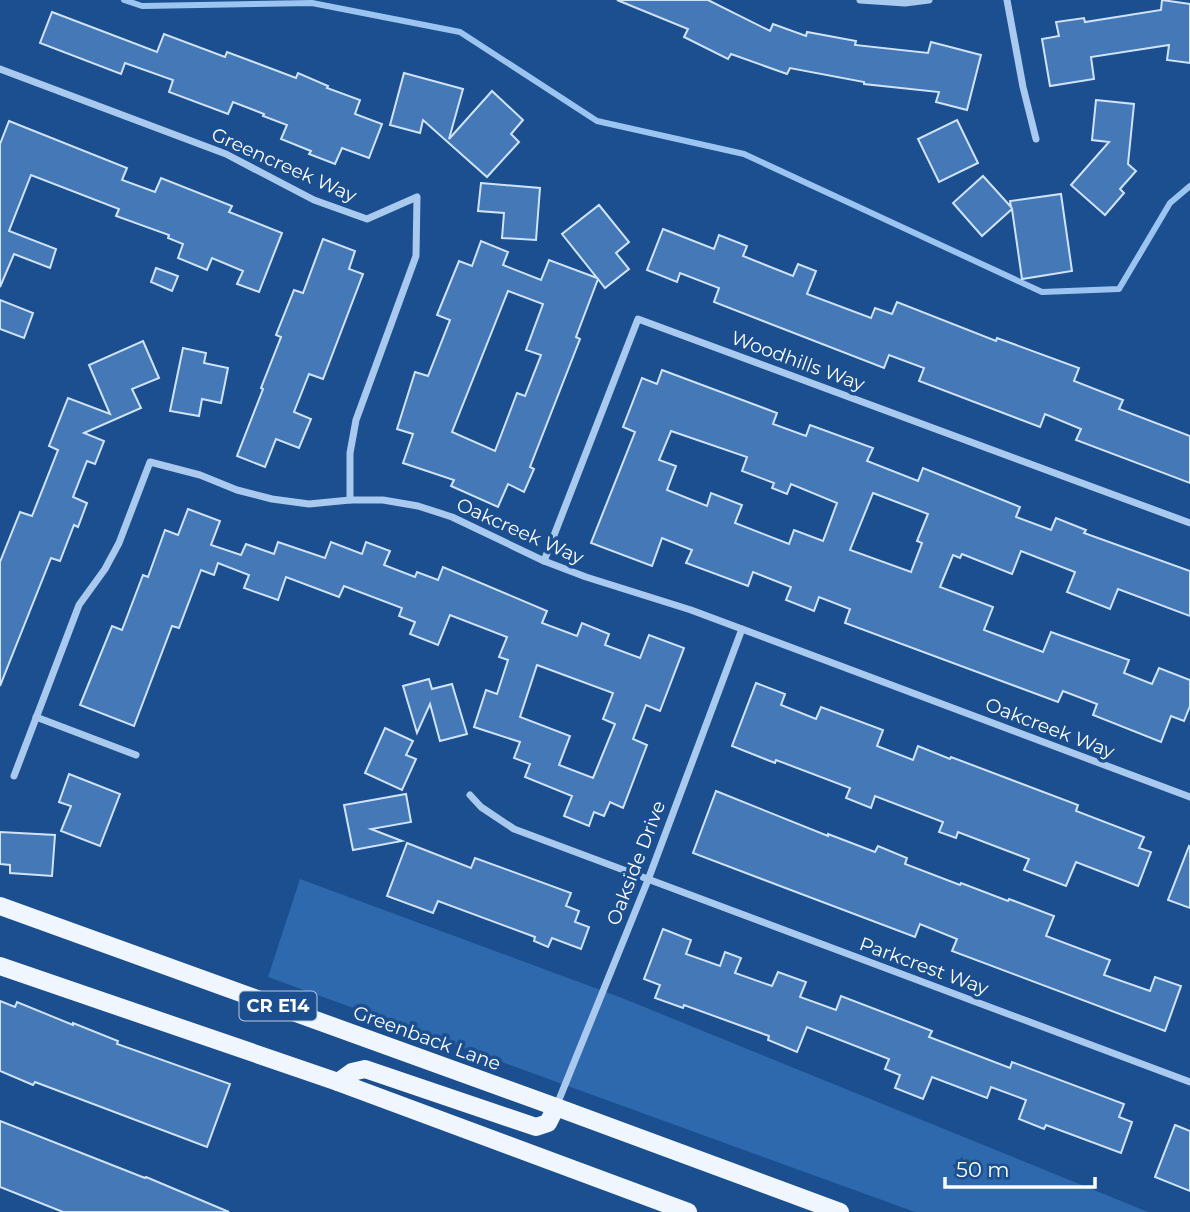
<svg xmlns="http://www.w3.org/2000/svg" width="1190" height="1212" font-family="Montserrat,sans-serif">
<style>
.green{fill:#2e69ad}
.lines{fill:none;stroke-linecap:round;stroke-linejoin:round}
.stream{stroke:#9cc4f0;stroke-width:6}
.building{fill:#4478b7;stroke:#cfe3fa;stroke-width:2;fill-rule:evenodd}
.minor{stroke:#a9c9ee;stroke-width:7}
.primary{stroke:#f0f6ff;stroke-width:18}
.labels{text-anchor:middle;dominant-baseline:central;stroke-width:7;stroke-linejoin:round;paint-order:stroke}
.shield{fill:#1b4f8f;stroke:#bbcadd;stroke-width:2}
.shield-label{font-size:18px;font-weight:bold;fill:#fff}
.street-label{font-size:19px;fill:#fff;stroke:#1b4f8f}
</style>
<rect width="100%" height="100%" fill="#1b4f8f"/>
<polygon class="green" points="300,879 622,998 1148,1212 915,1212 268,977"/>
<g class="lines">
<polyline class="stream" points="124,0 142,6 312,3 460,32 597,121 744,154 1042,292 1119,289 1170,203 1190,186"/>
</g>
<g class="building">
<polygon points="617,0 708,0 770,31 773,24 806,36 807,32 856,41 855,45 928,53 931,42 981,55 967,110 936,102 939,92 864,84 864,82 790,68 787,74 731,54 728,59 684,37 688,29"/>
<polygon points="1162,0 1190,4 1190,63 1167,60 1169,45 1091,57 1094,79 1050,86 1042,39 1059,36 1056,22 1084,18 1085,22 1161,10"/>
<polygon points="52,12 157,52 164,34 225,57 227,52 296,78 298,73 328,86 327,88 360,100 355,114 382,124 369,158 342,148 335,164 309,154 311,151 281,139 287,125 263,116 264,114 233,102 228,114 169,92 173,80 125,63 121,74 40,43"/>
<polygon points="404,73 463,89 449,139 492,91 523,120 511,134 519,142 487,177 423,120 420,133 390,125"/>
<polygon points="1096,100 1134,104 1128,164 1136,171 1120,189 1124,193 1105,215 1071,185 1109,142 1092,140"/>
<polygon points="957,120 978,163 939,182 918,139"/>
<polygon points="9,121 127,168 122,180 155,192 161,178 232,206 229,212 282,233 259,292 237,284 243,271 212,258 207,270 178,258 183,244 168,238 169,235 116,216 119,209 31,175 9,231 56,249 50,268 14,254 0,287 0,144"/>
<polygon points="983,176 1011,207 1010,201 1061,194 1072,271 1022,279 1012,209 982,236 953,203"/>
<polygon points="481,183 540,188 536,240 502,238 504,213 478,211"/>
<path d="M599,205L629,242L616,253L629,269L605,288L598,279L576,337L580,339L530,467L534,469L524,492L508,484L498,507L451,486L454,480L403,463L413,434L397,429L415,372L428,376L450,320L437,315L459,261L472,266L481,241L508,252L503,265L541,280L549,260L597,278L562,234ZM508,291L543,304L526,350L541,355L525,396L517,393L495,451L452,432Z"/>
<polygon points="663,229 714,249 719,235 747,246 743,256 793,276 798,264 816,271 807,294 871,318 875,308 892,314 897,302 996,341 997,338 1079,368 1074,381 1123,400 1119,409 1190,436 1190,483 1076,440 1081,429 1045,414 1040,427 919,381 924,368 889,355 884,368 714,302 719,288 680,273 677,282 647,270"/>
<polygon points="323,239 355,251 349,269 363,274 323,379 309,374 294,412 311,419 299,448 276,439 265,467 237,456 263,389 261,388 281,337 276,335 294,290 303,293"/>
<polygon points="156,268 178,276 172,291 151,282"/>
<polygon points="0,300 33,313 24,338 0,329"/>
<polygon points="143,341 159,378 132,389 141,408 84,433 104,441 95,464 87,461 73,497 87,503 78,527 74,525 60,561 51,558 0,686 0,562 20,512 32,516 58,450 49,446 68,398 110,414 89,365"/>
<polygon points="183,348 206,353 204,363 228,368 221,403 202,399 199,416 170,411"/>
<path d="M662,370L777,413L773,424L806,436L810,425L873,448L867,461L918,481L923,468L1020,507L1016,517L1051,530L1056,518L1086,530L1084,533L1190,571V616L1118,589L1110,609L1067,592L1075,572L1021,551L1012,574L962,554L960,558L953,555L940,587L993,607L984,630L1043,652L1051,632L1129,660L1124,673L1152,684L1159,668L1190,680V706L1184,721L1171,716L1161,742L1093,715L1097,704L1063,691L1058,702L845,623L850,609L819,597L814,611L786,600L791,587L753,572L748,586L686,563L692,550L662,538L652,566L591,543L635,432L623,427L642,378L657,384ZM671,431L747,457L742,471L774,483L772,488L787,494L791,484L837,503L823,541L794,530L789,544L735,523L742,505L711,493L707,506L667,490L676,466L659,460ZM873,493L928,514L917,541L922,543L911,572L850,550Z"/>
<path d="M188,509L220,521L211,545L241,555L246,544L274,554L278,542L325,558L331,542L362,554L366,542L390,551L384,565L415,577L417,572L438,580L443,567L547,611L542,623L577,636L582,623L609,634L605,645L640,658L649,635L684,648L660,711L646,705L633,739L647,745L623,808L610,802L604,816L594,812L589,826L564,816L572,796L525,777L530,764L514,758L520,742L474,727L486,690L497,694L508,660L499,657L507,637L450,615L438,645L410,634L415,622L399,616L402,608L344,586L339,597L286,577L278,600L244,588L249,575L218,563L214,575L201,570L179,628L172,626L134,726L80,705L112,626L122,630L143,575L148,577L165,530L178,535ZM537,665L613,693L603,719L615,724L593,778L559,765L570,736L520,717Z"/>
<polygon points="429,679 432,689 452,684 467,734 440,741 430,704 417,733 403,686"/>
<polygon points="756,683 785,694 781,705 816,719 821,707 883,730 877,746 913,760 918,746 950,759 951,757 1078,805 1076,811 1144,837 1139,848 1151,852 1138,886 1076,862 1066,886 1024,870 1029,859 958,832 956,838 939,832 943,822 875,796 871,808 846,798 850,788 776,760 775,763 732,746"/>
<polygon points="385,728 413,741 406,755 416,759 402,790 365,773"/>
<polygon points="69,774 120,794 100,846 61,831 71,806 59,802"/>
<polygon points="716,791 828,836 828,834 875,852 878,846 907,858 905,864 960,885 961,883 1008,901 1009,899 1054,916 1046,936 1110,960 1104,975 1150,991 1155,977 1181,986 1165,1031 952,951 957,939 920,924 915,937 693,853"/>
<polygon points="406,794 411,822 371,829 402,841 353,850 344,805"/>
<polygon points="0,832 55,835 52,876 10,873 10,865 0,864"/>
<polygon points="407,843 471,868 475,858 571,893 566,906 579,911 575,922 589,927 581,949 552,938 548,947 534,941 535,937 438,901 433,913 387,896"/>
<polygon points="1189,846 1190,847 1190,908 1168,900"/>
<polygon points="663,929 691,940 686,954 720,966 725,952 741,958 735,973 772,986 778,972 806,982 800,997 836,1010 841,996 932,1031 929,1037 1010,1068 1012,1062 1124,1104 1119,1117 1132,1122 1121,1153 1046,1125 1044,1129 1019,1119 1026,1100 991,1087 987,1098 932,1077 923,1099 895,1088 900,1075 885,1069 889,1059 807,1027 797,1052 768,1040 769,1036 684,1005 683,1008 655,998 660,985 644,979"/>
<polygon points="0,1001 15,1007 17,1002 73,1025 73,1023 118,1041 117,1044 230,1084 207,1147 35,1082 33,1085 0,1071"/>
<polygon points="0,1121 145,1178 146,1177 229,1212 63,1212 0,1187"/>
<polygon points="1175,1125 1190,1131 1190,1191 1155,1177"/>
</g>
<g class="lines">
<g class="minor">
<polyline points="860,0 905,3 929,0"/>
<polyline points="1007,0 1023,87 1036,139"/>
<polyline points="0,69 226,154 314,200 367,219 417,197 416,256 356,420 350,453 350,500"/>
<polyline points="544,561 638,319 1190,523"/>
<polyline points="36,717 136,755"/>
<polyline points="14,776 79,605 105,569 119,543 150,462 200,475 237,490 272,499 309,504 350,500 383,500 418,506 452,517 544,561 586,577 691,610 1190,797"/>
<polyline points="470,795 481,807 514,829 1190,1082"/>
<polyline points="556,1107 648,880 742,629"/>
</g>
<g class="primary">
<polyline points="0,906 556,1107 840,1212"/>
<polyline points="0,966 338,1082 688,1212"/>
<polyline points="338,1082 352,1072 365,1069 536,1127 548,1123 556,1107"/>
</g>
</g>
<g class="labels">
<rect class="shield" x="239.5" y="991.5" width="77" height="29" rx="5"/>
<g class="shield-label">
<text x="278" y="1006">CR E14</text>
</g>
<g class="street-label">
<text transform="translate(284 165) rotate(24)">Greencreek Way</text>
<text transform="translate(798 361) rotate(20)">Woodhills Way</text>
<text transform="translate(520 531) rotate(24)">Oakcreek Way</text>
<text transform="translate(1050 728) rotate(21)">Oakcreek Way</text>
<text transform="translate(636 863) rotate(-69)">Oakside Drive</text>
<text transform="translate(924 966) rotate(20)">Parkcrest Way</text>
<text transform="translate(427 1038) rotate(20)">Greenback Lane</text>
</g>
</g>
<path d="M945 1177v10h150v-10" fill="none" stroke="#ffffff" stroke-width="3.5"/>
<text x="956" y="1177" font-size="21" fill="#ffffff" stroke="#1b4f8f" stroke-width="5" paint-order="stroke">50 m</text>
</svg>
